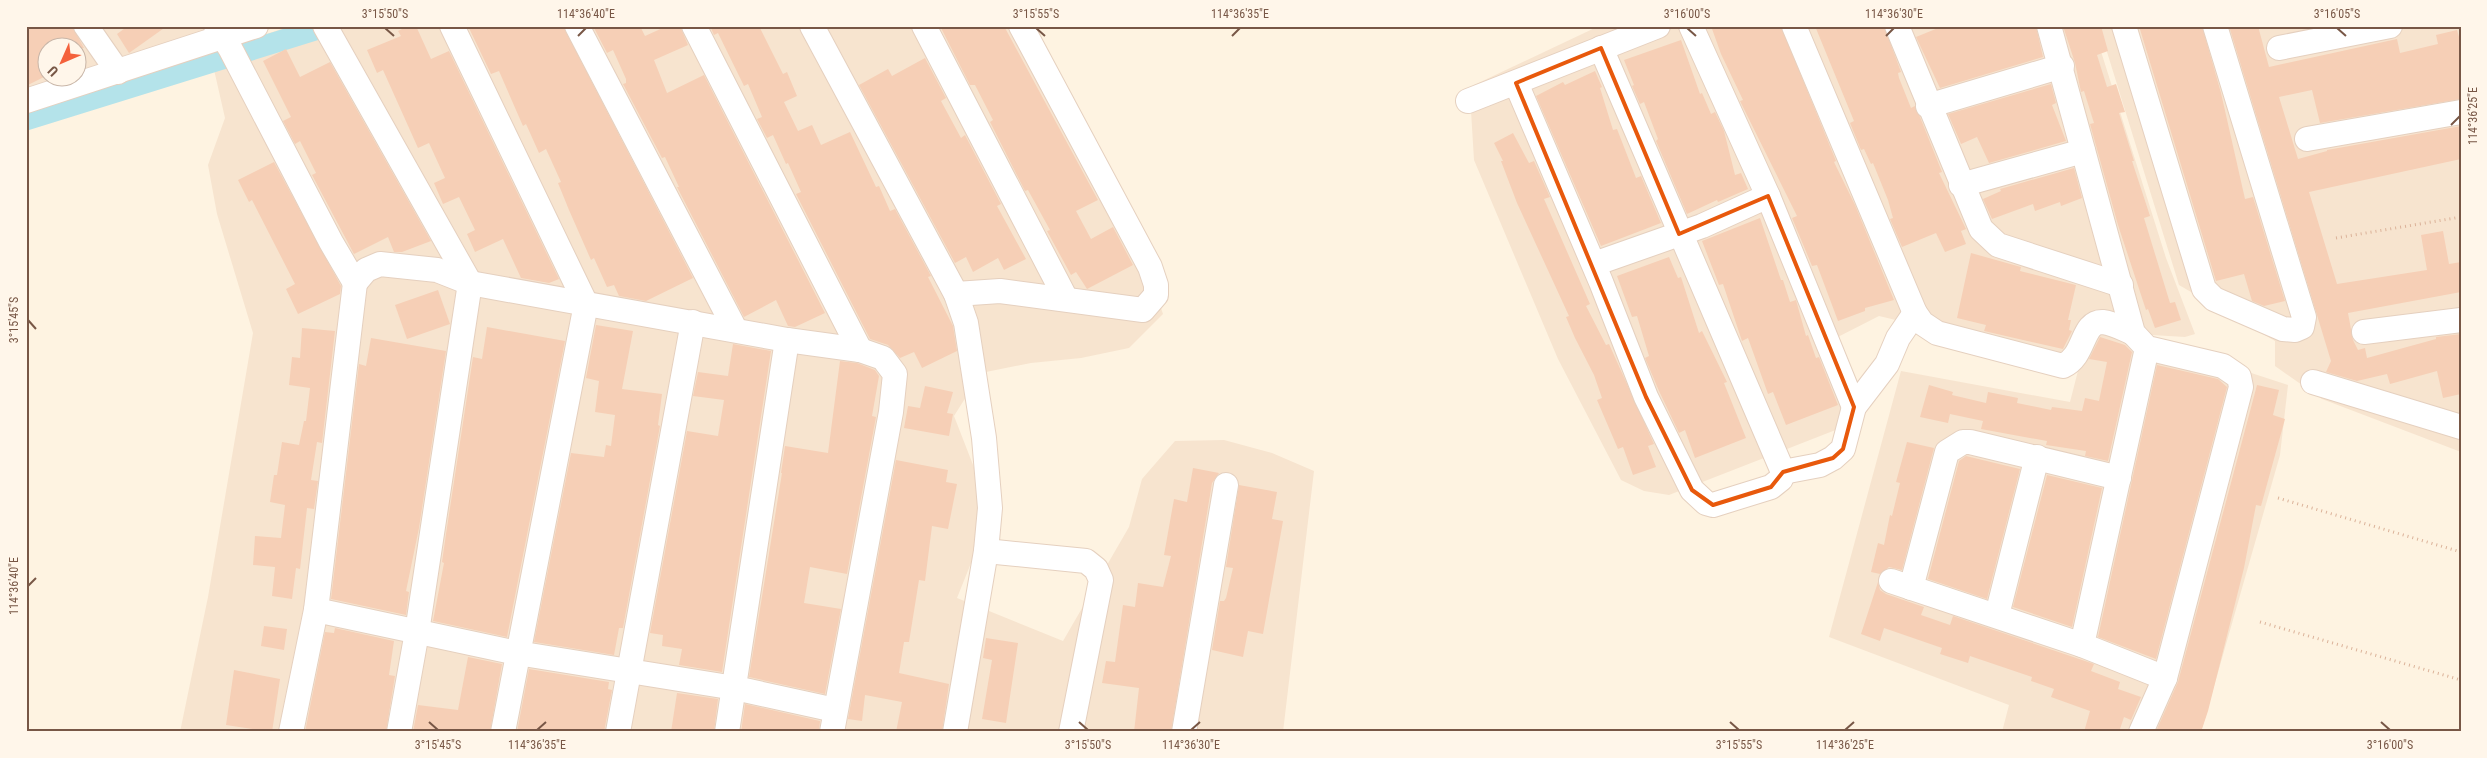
<svg xmlns="http://www.w3.org/2000/svg" width="2487" height="758" font-family="'Roboto Condensed',sans-serif">
<style>
.residential{fill:#f7e4cf}
.lines{fill:none;stroke-linecap:round;stroke-linejoin:round}
.canal{stroke:#b4e3ea;stroke-width:21}
.building{fill:#f6cfb6}
.minor-casing{stroke:#e5d0bf;stroke-width:26}
.path{stroke:#dbb299;stroke-width:3;stroke-dasharray:1 4;stroke-linecap:butt}
.minor{stroke:#fff;stroke-width:24}
.marked{fill:none;stroke:#e8590c;stroke-width:4;stroke-linejoin:round}
.ticks{fill:none;stroke:#785746;stroke-width:2}
.neatline{fill:none;stroke:#785746;stroke-width:2}
.ticks-label{font-size:12px;text-anchor:middle;fill:#785746}
</style>
<rect width="100%" height="100%" fill="#fef3e1"/>
<g class="residential">
<polygon points="26,26 237,26 78,75 78,48 48,48 48,78 68,78 26,90"/>
<polygon points="291,26 1018,26 1130,213 1163,314 1129,348 1081,358 1031,363 981,373 954,416 989,506 975,553 957,598 1063,641 1129,527 1142,479 1175,441 1224,440 1272,453 1314,471 1283,732 180,732 208,597 253,333 217,214 208,165 225,118 210,52"/>
<polygon points="1599,26 2093,26 2166,258 2195,334 2185,337 2152,335 2095,313 2067,350 2055,358 1879,316 1828,342 1856,422 1669,495 1644,491 1621,480 1558,359 1474,160 1471,111 1474,85"/>
<polygon points="2099,26 2461,26 2461,452 2322,399 2275,366 2275,341 2179,285"/>
<polygon points="2089,328 2184,351 2288,385 2280,455 2201,732 2002,732 2009,705 1829,637 1901,371 2070,402"/>
</g>
<g class="lines">
<polyline class="canal" points="26,120 328,26"/>
</g>
<g class="building">
<polygon points="26,26 72,26 84,48 48,48 48,75 26,86"/>
<polygon points="128,26 167,26 129,53 117,34"/>
<polygon points="408,26 416,26 431,59 449,51 559,279 549,283 521,278 503,239 475,252 467,234 475,230 459,197 443,204 434,183 445,178 429,143 418,148 383,70 377,73 367,50 401,36 398,31"/>
<polygon points="468,26 563,26 693,278 646,301 619,296 614,285 607,287 594,258 591,260 569,210 558,183 561,182 546,149 539,153 526,124 523,126 499,71 491,74"/>
<polygon points="593,26 640,26 645,36 667,26 680,26 688,45 654,60 667,93 704,75 825,313 795,327 788,326 776,300 744,317 677,187 679,187 665,157 662,158 623,84 626,83 626,79 613,50 607,53"/>
<polygon points="710,26 759,26 783,74 787,72 797,96 784,102 798,131 812,125 821,145 850,132 876,187 879,186 890,211 895,209 931,276 928,277 953,326 957,351 922,368 914,352 900,358 888,345 870,339 796,194 801,192 788,163 786,164 773,135 767,138 757,119 762,117 748,84 744,86 718,33 714,35"/>
<polygon points="940,26 1004,26 1098,200 1076,211 1091,239 1113,227 1133,265 1087,289 1076,272 1071,275 1047,231 1050,230 1028,190 1025,191 990,122 993,120 975,85 970,85"/>
<polygon points="1711,26 1781,26 1836,161 1834,162 1855,205 1894,300 1865,308 1865,311 1838,321 1817,265 1812,266 1792,218 1797,216 1740,101 1743,100 1721,54"/>
<polygon points="1815,26 1884,26 1901,72 1898,73 1899,78 1911,108 1915,106 1920,117 1942,172 1939,173 1966,229 1961,231 1966,244 1945,252 1936,233 1902,247 1890,219 1893,218 1888,200 1873,163 1871,164 1864,149 1861,150 1850,123 1854,121"/>
<polygon points="1943,26 2036,26 2043,57 1940,88 1916,37"/>
<polygon points="2063,26 2101,26 2108,51 2097,55 2107,87 2116,84 2125,112 2119,113 2134,161 2132,161 2150,216 2144,218 2170,303 2175,302 2181,320 2155,328 2148,309 2146,310 2118,225 2090,124 2094,123 2084,91 2081,92 2075,63"/>
<polygon points="2139,26 2202,26 2221,93 2245,199 2253,197 2285,301 2264,306 2252,301 2244,274 2216,281"/>
<polygon points="2229,26 2258,26 2269,67 2397,39 2400,53 2438,44 2436,35 2457,30 2461,44 2461,99 2320,123 2312,90 2279,97 2298,159 2327,151 2327,150 2461,126 2461,159 2309,192 2337,284 2427,270 2421,235 2443,231 2449,264 2461,262 2461,292 2348,313 2353,340 2358,350 2365,348 2367,358 2436,339 2436,337 2461,334 2461,394 2443,398 2437,371 2390,384 2387,374 2357,381 2326,372 2331,361"/>
<polygon points="1681,40 1700,94 1702,93 1711,114 1715,112 1724,131 1735,175 1741,173 1748,189 1718,202 1717,200 1687,214 1656,141 1658,139 1644,102 1640,104 1632,86 1634,85 1624,60"/>
<polygon points="286,49 300,77 330,62 431,241 402,252 394,252 388,237 354,254 312,175 316,173 300,141 295,144 283,121 291,117 263,61"/>
<polygon points="925,58 946,98 941,101 961,138 965,135 1001,204 997,206 1026,259 1004,270 998,258 973,272 966,257 955,263 859,85 888,69 892,76"/>
<polygon points="1595,71 1602,87 1600,88 1613,130 1617,129 1636,178 1641,176 1661,223 1601,246 1536,96 1563,82 1565,85"/>
<polygon points="2051,84 2056,103 2052,105 2066,141 1989,163 1977,137 1961,144 1948,114"/>
<polygon points="1513,133 1529,163 1534,161 1550,197 1544,199 1590,304 1586,306 1606,345 1609,344 1654,444 1648,446 1656,467 1633,475 1623,447 1618,449 1597,400 1602,398 1594,375 1575,338 1566,317 1569,316 1517,203 1501,161 1503,161 1494,143"/>
<polygon points="274,162 341,286 340,294 298,314 286,289 295,284 252,200 249,202 238,180"/>
<polygon points="2074,168 2082,198 2061,206 2060,202 2035,211 2033,204 1992,219 1983,199 2001,191 2000,189"/>
<polygon points="1760,218 1781,280 1783,280 1790,302 1796,300 1806,336 1808,335 1816,358 1819,357 1838,405 1786,425 1773,392 1768,394 1748,338 1742,341 1723,284 1719,285 1702,241"/>
<polygon points="1971,253 2021,267 2020,271 2076,285 2068,320 2071,320 2069,330 2072,331 2063,349 1984,331 1986,325 1957,318"/>
<polygon points="1669,257 1678,278 1681,277 1699,333 1702,331 1727,382 1724,383 1746,438 1695,458 1685,430 1679,433 1659,391 1645,358 1649,356 1637,316 1632,317 1617,276"/>
<polygon points="438,290 450,324 407,339 395,305"/>
<polygon points="596,325 633,331 622,389 662,394 658,425 660,426 623,628 619,628 614,655 534,642 571,453 604,457 606,445 611,446 615,415 595,412 599,381 586,378"/>
<polygon points="487,327 565,341 507,637 433,621 444,563 442,562 446,534 473,357 482,359"/>
<polygon points="302,328 335,331 322,443 317,442 311,480 318,481 314,509 307,508 300,569 296,568 292,599 272,596 275,567 253,565 255,536 281,538 285,505 270,502 274,475 277,475 282,442 299,445 304,421 306,421 310,388 289,385 292,357 300,358"/>
<polygon points="2100,337 2125,345 2132,352 2108,461 2085,456 2086,451 2046,445 2047,441 1981,429 1983,421 1950,414 1948,423 1920,417 1929,385 1953,392 1952,395 1986,403 1988,392 2018,398 2017,403 2051,410 2052,407 2082,411 2085,398 2099,401 2107,362 2089,359"/>
<polygon points="371,338 446,351 419,528 406,591 409,592 406,615 331,599 359,364 366,366"/>
<polygon points="733,344 771,351 722,672 679,665 682,649 662,646 663,635 650,633 687,431 718,436 724,400 693,396 698,372 728,376"/>
<polygon points="840,361 857,363 875,370 879,376 872,416 876,417 847,574 810,567 804,603 841,609 825,694 749,677 782,473 781,473 785,446 828,453"/>
<polygon points="2157,365 2218,379 2227,387 2156,659 2098,637"/>
<polygon points="2257,385 2279,390 2273,415 2285,419 2261,506 2256,505 2244,568 2208,711 2201,732 2164,732 2157,729 2178,682"/>
<polygon points="925,386 953,392 947,413 953,414 949,436 904,428 908,406 920,408"/>
<polygon points="1907,442 1934,448 1902,570 1889,567 1880,574 1871,572 1878,543 1884,545 1890,515 1892,516 1900,483 1896,482"/>
<polygon points="1966,456 2020,469 1987,599 1928,579 1959,461"/>
<polygon points="896,460 948,470 946,482 957,484 948,529 932,526 925,581 919,580 909,642 904,642 899,673 949,684 942,732 896,732 902,702 865,695 862,721 848,719"/>
<polygon points="1193,468 1219,473 1212,483 1171,732 1134,732 1139,688 1102,683 1106,661 1115,662 1123,605 1135,607 1138,583 1163,587 1171,556 1164,555 1174,499 1187,502"/>
<polygon points="2047,475 2102,488 2072,627 2013,607"/>
<polygon points="1239,485 1277,492 1272,519 1283,521 1263,634 1248,631 1243,657 1212,650 1220,601 1224,601 1226,598 1233,568 1226,567"/>
<polygon points="1878,582 1880,590 1886,594 1924,607 1921,615 1950,625 1953,616 2094,664 2091,671 2120,682 2118,689 2141,697 2131,720 2124,717 2119,732 2084,732 2090,711 2051,697 2054,689 2031,681 2032,677 1970,656 1968,663 1940,654 1942,648 1884,628 1880,641 1861,634"/>
<polygon points="264,626 287,629 284,650 261,646"/>
<polygon points="335,628 394,641 389,675 395,676 386,732 305,732 325,632 334,633"/>
<polygon points="986,638 1018,643 1006,723 982,719 992,660 983,658"/>
<polygon points="468,657 502,664 490,732 413,732 418,705 458,710"/>
<polygon points="529,669 609,682 608,689 612,690 604,732 517,732"/>
<polygon points="234,670 280,679 272,732 226,725"/>
<polygon points="677,693 718,699 714,732 671,732"/>
<polygon points="745,704 820,721 819,732 741,732"/>
</g>
<g class="lines">
<g class="minor-casing">
<g id="minor">
<polyline points="86,26 118,72"/>
<polyline points="216,26 230,48 331,242 355,283 366,270 380,264 437,270 470,283 787,340 860,350 883,358 895,374 891,412 832,732"/>
<polyline points="325,26 470,283 417,632 399,732"/>
<polyline points="452,26 586,304 503,732"/>
<polyline points="577,26 735,329"/>
<polyline points="694,26 860,350"/>
<polyline points="812,26 956,294 966,323 984,438 990,508 986,551 955,732"/>
<polyline points="924,26 1066,299"/>
<polyline points="1691,26 1768,196 1854,407"/>
<path d="M1794,26L1915,313L1922,323L1937,333L2063,366C2086,356 2081,321 2103,322C2113,323 2124,329 2133,333"/>
<polyline points="1897,26 1981,229 1998,245 2121,285"/>
<polyline points="2049,26 2133,333 2147,348 2223,366 2239,377 2241,387 2165,678 2141,732"/>
<polyline points="2124,26 2204,289 2214,299 2283,329 2295,330 2302,327 2304,317 2215,26"/>
<polyline points="2279,48 2390,26"/>
<polyline points="1516,83 1601,282 1646,397 1692,490 1706,503 1713,505 1771,487 1781,479 1783,472 1601,48"/>
<polyline points="26,101 256,26"/>
<polyline points="1468,101 1658,26"/>
<polyline points="1928,106 2062,66"/>
<polyline points="2307,139 2461,112"/>
<polyline points="1961,185 2083,151"/>
<polyline points="1594,264 1702,226 1768,196"/>
<polyline points="956,294 1000,291 1143,310 1156,295 1156,285 1150,267 1021,26"/>
<polyline points="2364,332 2461,320"/>
<polyline points="2313,382 2461,427"/>
<polyline points="1783,472 1820,465 1833,458 1843,449 1854,407 1887,364 1898,338 1915,313"/>
<polyline points="986,551 1086,561 1096,569 1101,580 1071,732"/>
<polyline points="1891,581 2082,645 2165,678"/>
<polyline points="1911,588 1947,452 1963,442 1970,442 2119,478"/>
<polyline points="316,610 517,653 735,688 835,710"/>
<polyline points="1997,615 2037,457"/>
<polyline points="2082,645 2147,348"/>
<polyline points="291,732 316,610 355,283"/>
<polyline points="618,732 693,322"/>
<polyline points="727,732 787,340"/>
<polyline points="1184,732 1226,485"/>
</g>
</g>
<g class="path">
<polyline points="2336,238 2461,217"/>
<polyline points="2278,498 2461,552"/>
<polyline points="2260,622 2461,680"/>
</g>
<use href="#minor" class="minor"/>
</g>
<path class="marked" d="M1601,48L1679,234L1768,196L1854,407L1843,449L1833,458L1783,472L1771,487L1713,505L1692,490L1646,397L1516,83Z"/>
<path class="ticks" d="M385,28L394,36M1036,28L1045,36M1687,28L1696,36M2337,28L2346,36M578,36L586,28M1232,36L1240,28M1886,36L1894,28M2451,125L2460,116M28,320L36,329M28,586L36,578M429,722L438,730M1079,722L1088,730M1730,722L1739,730M2381,722L2390,730M537,730L546,722M1191,730L1200,722M1845,730L1854,722"/>
<rect width="2487" height="758" fill="none" stroke="#fff6ea" stroke-width="55"/>
<g transform="translate(62 62) rotate(225)"><circle r="24" fill="#fff6ea" stroke="#c9b6a8"/>
<path d="M0-4L9 19L0 12L-9 19Z" fill="#f4613b"/>
<text y="-8" font-size="14" font-weight="bold" text-anchor="middle" fill="#785746">U</text>
</g>
<rect x="28" y="28" width="2432" height="702" class="neatline"/>
<g class="ticks-label">
<text x="385" y="18">3°15'50"S</text>
<text x="586" y="18">114°36'40"E</text>
<text x="1036" y="18">3°15'55"S</text>
<text x="1240" y="18">114°36'35"E</text>
<text x="1687" y="18">3°16'00"S</text>
<text x="1894" y="18">114°36'30"E</text>
<text x="2337" y="18">3°16'05"S</text>
<text transform="translate(2473 116) rotate(-90)" y="4">114°36'25"E</text>
<text transform="translate(14 320) rotate(-90)" y="4">3°15'45"S</text>
<text transform="translate(14 586) rotate(-90)" y="4">114°36'40"E</text>
<text x="438" y="749">3°15'45"S</text>
<text x="537" y="749">114°36'35"E</text>
<text x="1088" y="749">3°15'50"S</text>
<text x="1191" y="749">114°36'30"E</text>
<text x="1739" y="749">3°15'55"S</text>
<text x="1845" y="749">114°36'25"E</text>
<text x="2390" y="749">3°16'00"S</text>
</g>
</svg>
